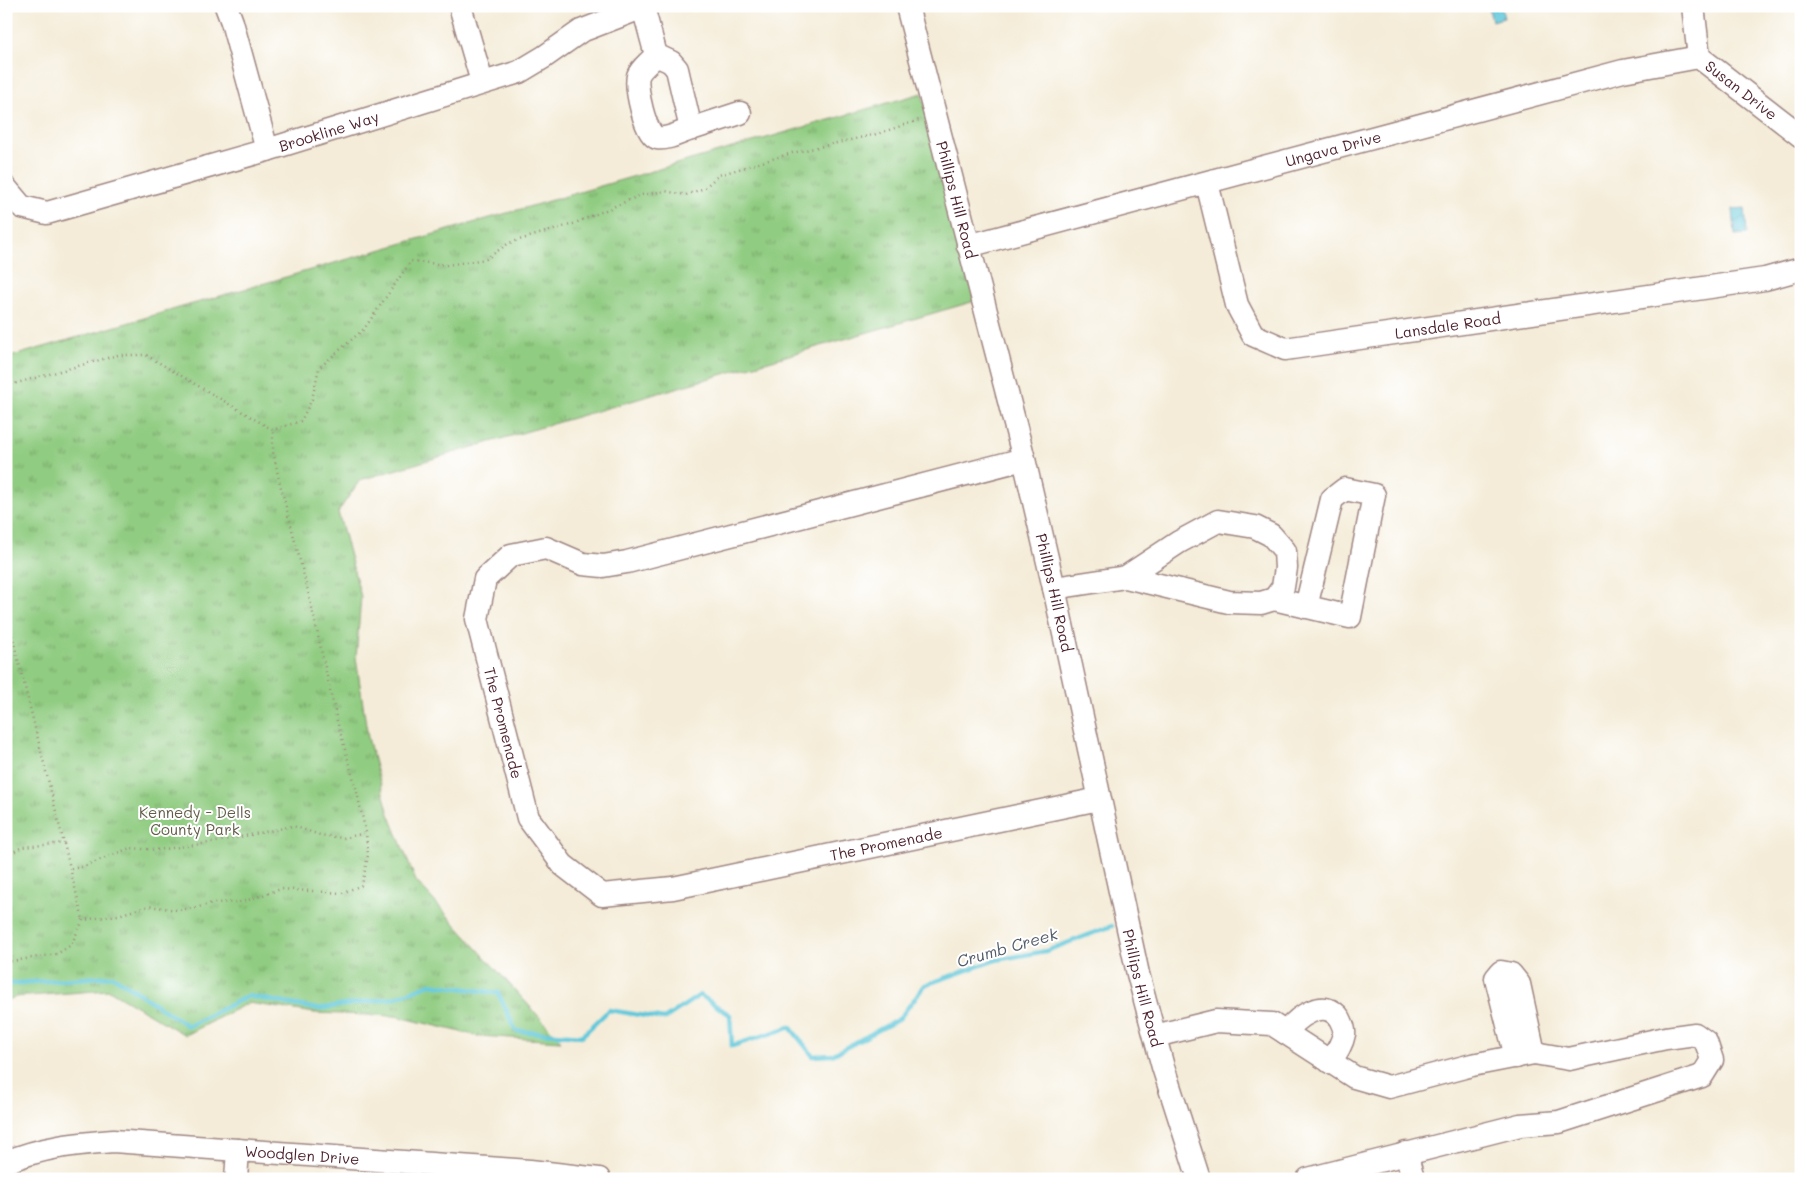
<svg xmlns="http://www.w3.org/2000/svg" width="1807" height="1185" font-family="Mali,sans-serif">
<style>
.park{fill:url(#park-tufts);stroke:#6d7656}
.water{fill:url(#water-waves);stroke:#547382}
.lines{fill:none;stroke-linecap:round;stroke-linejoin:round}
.stream{stroke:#5ec7da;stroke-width:4.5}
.minor-casing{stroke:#9f8682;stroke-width:25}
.path{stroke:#9f8682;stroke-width:2.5;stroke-dasharray:1 4;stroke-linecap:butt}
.minor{stroke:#fff;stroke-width:22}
.labels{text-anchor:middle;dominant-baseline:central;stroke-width:4;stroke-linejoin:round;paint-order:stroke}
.street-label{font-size:15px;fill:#4a1f2b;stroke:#fff}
.park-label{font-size:15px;fill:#625c49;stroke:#fff}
.water-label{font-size:16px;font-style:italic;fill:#515a68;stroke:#fff}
</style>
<defs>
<pattern id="park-tufts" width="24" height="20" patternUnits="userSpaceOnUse" patternTransform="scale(1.25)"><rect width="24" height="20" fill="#90cc81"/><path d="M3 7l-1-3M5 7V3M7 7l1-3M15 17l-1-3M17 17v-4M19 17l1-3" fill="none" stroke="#78a56a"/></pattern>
<pattern id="water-waves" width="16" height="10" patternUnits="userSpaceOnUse" patternTransform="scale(1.25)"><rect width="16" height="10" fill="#5ec7da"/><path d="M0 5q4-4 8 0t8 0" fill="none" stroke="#53aabb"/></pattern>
</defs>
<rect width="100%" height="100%" fill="#fff"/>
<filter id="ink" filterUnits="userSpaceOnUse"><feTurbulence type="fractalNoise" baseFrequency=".02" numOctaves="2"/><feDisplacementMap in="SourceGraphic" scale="10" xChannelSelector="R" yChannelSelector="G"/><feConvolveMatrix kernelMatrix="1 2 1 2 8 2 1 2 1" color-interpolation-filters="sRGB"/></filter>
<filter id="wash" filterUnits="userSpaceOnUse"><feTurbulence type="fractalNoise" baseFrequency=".0096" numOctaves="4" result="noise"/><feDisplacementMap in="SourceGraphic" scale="20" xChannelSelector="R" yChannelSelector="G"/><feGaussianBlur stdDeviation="1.12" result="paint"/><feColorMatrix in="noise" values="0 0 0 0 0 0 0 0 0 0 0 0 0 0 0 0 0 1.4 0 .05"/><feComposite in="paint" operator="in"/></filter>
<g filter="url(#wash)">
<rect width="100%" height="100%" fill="#f4ecd8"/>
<polygon class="park" points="922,93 975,301 360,480 338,512 361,597 356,658 368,738 389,814 416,881 561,1041 478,1036 395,1016 315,1013 248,1003 185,1035 109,990 15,997 6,1001 6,358"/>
<g class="water">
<polygon points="1488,6 1501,6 1504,18 1492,21"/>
<polygon points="1745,208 1747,234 1735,235 1733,209"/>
</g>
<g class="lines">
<polyline class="stream" points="6,984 113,976 188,1026 248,996 317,1009 394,998 430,984 498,993 516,1031 582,1036 609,1010 664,1019 700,995 730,1015 732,1046 790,1027 813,1056 832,1055 899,1019 925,985 996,960 1046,951 1112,926"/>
</g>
</g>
<g filter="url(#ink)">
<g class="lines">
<g class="minor-casing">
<g id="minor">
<polyline points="226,6 232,22 267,150"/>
<polyline points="460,6 482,82"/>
<path id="s1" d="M907,6L1024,459L1054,588L1138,974L1163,1067L1199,1179"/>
<path id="s2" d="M1693,6L1699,57L1801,136"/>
<path d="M643,7L656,55L671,62L677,69L691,129C682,132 667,140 657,138C645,135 635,87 638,76C640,69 651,61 656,55"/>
<polyline points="691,129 740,113"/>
<path id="s3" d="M1207,183L1237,305L1253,335L1285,349L1765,279L1801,269"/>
<path id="s4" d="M6,188L22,207L47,213L267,150L519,72L544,57L581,31L646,6"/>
<path id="s5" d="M968,246L1623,71L1699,57"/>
<path id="s6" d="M1024,459L627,562L603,566L583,564L546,548L511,555L485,579L477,619L528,818L563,865L602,895L673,888L1099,799"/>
<polyline points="1054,588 1126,577 1229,602 1261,603 1274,599 1283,587 1286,568 1285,551 1271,535 1255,527 1218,521 1179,542 1126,577"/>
<polyline points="1274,599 1350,617 1374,495 1345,489 1332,499 1306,607"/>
<path d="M1286,1033C1297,1017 1325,996 1340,1019C1342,1023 1345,1029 1344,1034C1342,1045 1336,1053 1330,1062"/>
<polyline points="1155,1036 1216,1021 1272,1024 1354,1077 1389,1087 1472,1065 1534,1053 1569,1059 1666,1038 1695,1034 1706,1042 1712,1060 1702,1076 1559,1122 1520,1125 1308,1179"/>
<polyline points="1516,1057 1496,978 1501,972 1511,974 1519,984 1534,1053"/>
<polyline points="1406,1153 1413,1179"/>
<path id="s7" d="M6,1162C43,1147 74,1144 113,1141L530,1171L599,1179"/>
<polyline points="236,1179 238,1150"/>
</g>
</g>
<g class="path">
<polyline points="6,386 118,355 146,355 273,430 301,421 312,399 319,368 364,329 411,261 447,265 486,259 509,243 573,224 641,195 665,191 686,195 704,188 719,175 792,153 877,134 919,120"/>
<polyline points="6,611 83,920"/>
<polyline points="6,856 22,847 65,843"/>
<polyline points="71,869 85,866 130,848 157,850 216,842 293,826 320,835 343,838 366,833"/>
<polyline points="6,962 57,954 71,945 83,920 118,915 149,906 177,910 195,908 213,903 242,902 281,889 342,893 362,885 368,855 366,833 356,788 337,721 308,591 280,484 273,452 273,430"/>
</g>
<use href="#minor" class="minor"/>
</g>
</g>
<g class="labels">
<g class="street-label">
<text stroke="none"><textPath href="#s2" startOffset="105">Susan Drive</textPath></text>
<text stroke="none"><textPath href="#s4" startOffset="344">Brookline Way</textPath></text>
<text stroke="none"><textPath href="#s5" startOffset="378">Ungava Drive</textPath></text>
<text stroke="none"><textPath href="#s1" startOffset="200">Phillips Hill Road</textPath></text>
<text stroke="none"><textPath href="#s3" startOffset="359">Lansdale Road</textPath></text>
<text stroke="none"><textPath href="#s1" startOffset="605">Phillips Hill Road</textPath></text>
<text stroke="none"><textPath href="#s6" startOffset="714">The Promenade</textPath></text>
<text stroke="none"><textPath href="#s6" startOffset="1209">The Promenade</textPath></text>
<text stroke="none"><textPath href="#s1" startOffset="1010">Phillips Hill Road</textPath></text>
<text stroke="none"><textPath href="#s7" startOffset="299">Woodglen Drive</textPath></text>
</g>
<g class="park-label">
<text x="195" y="812">Kennedy - Dells<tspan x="195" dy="17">County Park</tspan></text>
</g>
<g class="water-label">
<text transform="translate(1007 947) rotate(-16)">Crumb Creek</text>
</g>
</g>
<rect width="1807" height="1185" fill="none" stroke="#fff" stroke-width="25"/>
</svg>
